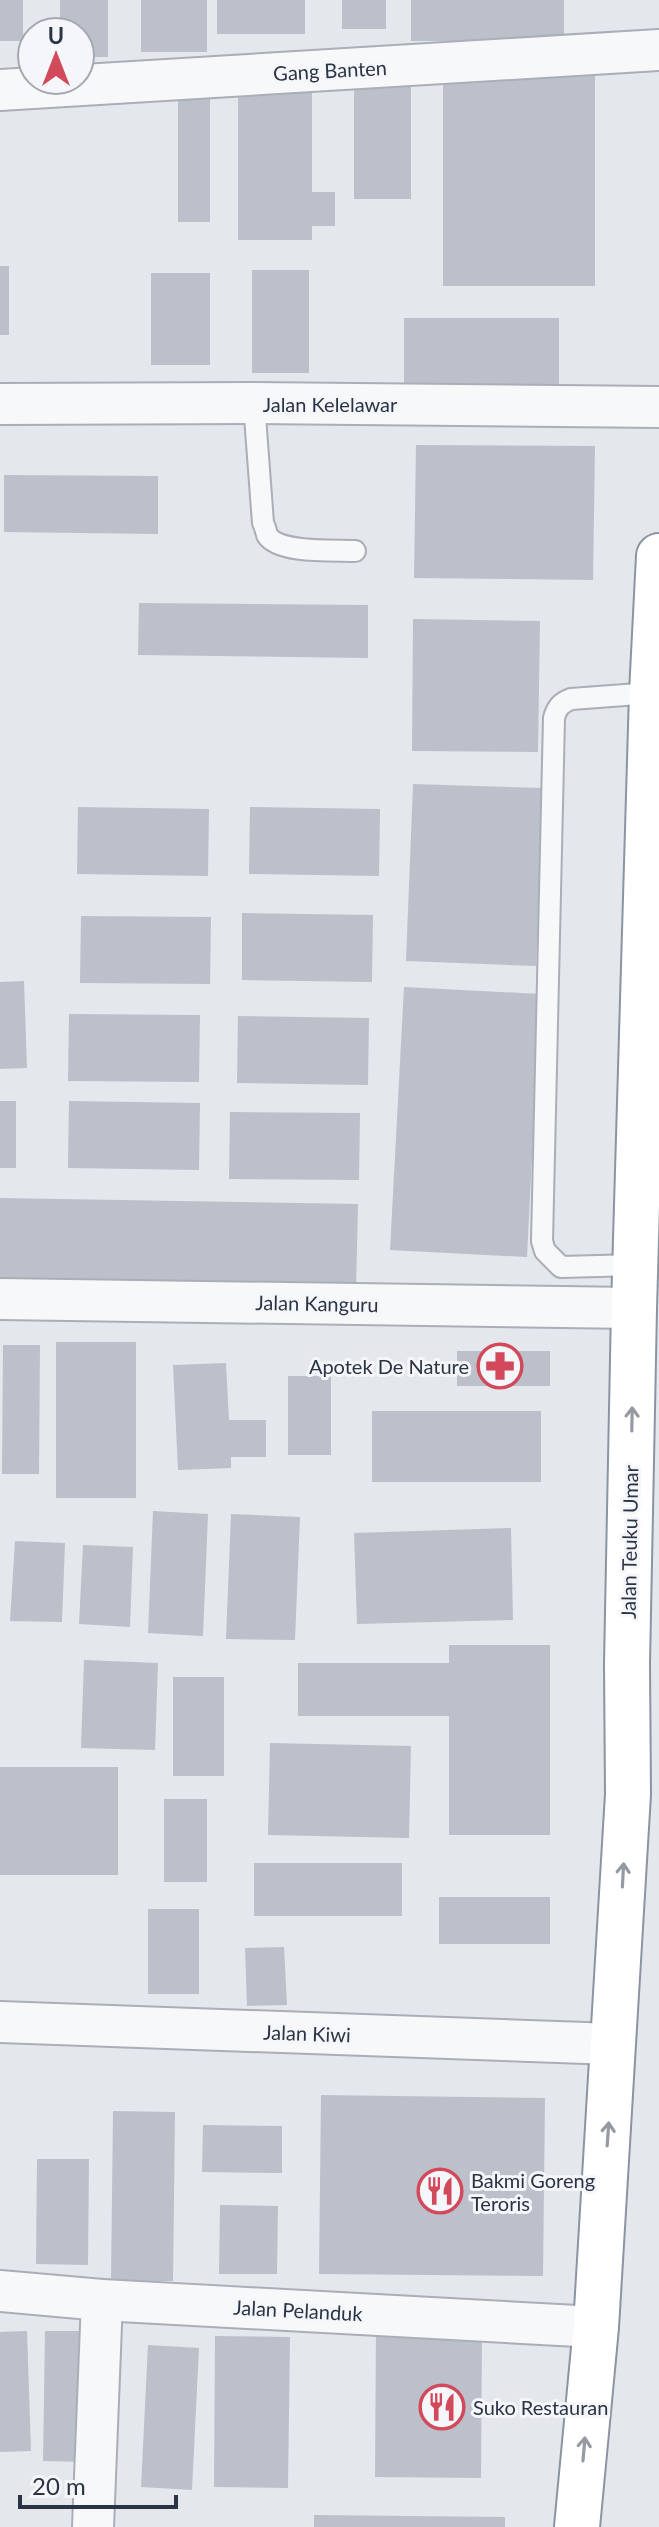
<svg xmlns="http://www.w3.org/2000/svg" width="659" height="2527" font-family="Lato,sans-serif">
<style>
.building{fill:#bbc0ca}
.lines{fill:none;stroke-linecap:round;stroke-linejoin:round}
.service-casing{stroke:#a9aeb7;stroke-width:24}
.minor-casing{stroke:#a9aeb7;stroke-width:44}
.trunk-casing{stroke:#8b94a3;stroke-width:48}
.service{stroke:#f7f8fa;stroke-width:20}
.minor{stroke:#f7f8fa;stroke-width:40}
.trunk{stroke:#fff;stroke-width:44}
.oneway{stroke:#959aa2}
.labels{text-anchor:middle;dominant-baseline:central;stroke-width:6;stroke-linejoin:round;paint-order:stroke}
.street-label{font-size:20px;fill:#2b3445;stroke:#f4f6f9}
.poi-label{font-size:20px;fill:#2b3445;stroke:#f4f6f9;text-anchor:start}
</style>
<rect width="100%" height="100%" fill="#e4e7ec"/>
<g class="building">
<rect x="0" y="0" width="23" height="41"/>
<polygon points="60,0 108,0 108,57 80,57 80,32 60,32"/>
<rect x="141" y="0" width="66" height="52"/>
<rect x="217" y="0" width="88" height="34"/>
<rect x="342" y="0" width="44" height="29"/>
<rect x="411" y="0" width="153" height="41"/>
<rect x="443" y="70" width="152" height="216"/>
<polygon points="238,82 312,82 312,192 335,192 335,226 312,226 312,240 238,240"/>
<rect x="354" y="82" width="57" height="117"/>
<rect x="178" y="89" width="32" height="133"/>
<rect x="0" y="266" width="9" height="69"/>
<rect x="252" y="270" width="57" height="103"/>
<rect x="151" y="273" width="59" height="92"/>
<rect x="404" y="318" width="155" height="67"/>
<polygon points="416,445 595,446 593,580 414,578"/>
<polygon points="4,475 158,476 158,534 4,532"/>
<polygon points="139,603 368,605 368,658 138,655"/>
<polygon points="413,619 540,621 538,752 412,751"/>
<polygon points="413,784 543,788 536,966 406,961"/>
<polygon points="78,807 209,809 208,876 77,874"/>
<polygon points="250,807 380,809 379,876 249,874"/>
<polygon points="242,913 373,915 372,982 242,980"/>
<polygon points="81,916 211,917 210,984 80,983"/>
<polygon points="24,981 27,1068 0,1069 0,982"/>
<polygon points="404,987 540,994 527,1257 390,1250"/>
<polygon points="69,1014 200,1015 199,1082 68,1081"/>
<polygon points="238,1016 369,1018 368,1085 237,1083"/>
<rect x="0" y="1101" width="16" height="67"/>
<polygon points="69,1101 200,1103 199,1170 68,1168"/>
<polygon points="230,1112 360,1113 359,1180 229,1179"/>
<polygon points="0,1198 358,1204 356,1290 0,1283"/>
<rect x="56" y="1342" width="80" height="156"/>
<polygon points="3,1345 40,1345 39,1474 2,1474"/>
<rect x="457" y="1351" width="93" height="35"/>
<polygon points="226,1363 229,1420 266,1420 266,1457 231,1457 231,1468 178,1470 173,1365"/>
<rect x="288" y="1376" width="43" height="79"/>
<rect x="372" y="1411" width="169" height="71"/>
<polygon points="153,1511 208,1514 203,1636 148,1633"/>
<polygon points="231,1514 300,1517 295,1640 226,1639"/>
<polygon points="511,1528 513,1620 357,1624 354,1533"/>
<polygon points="15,1541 65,1543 62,1622 10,1621"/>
<polygon points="83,1545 133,1547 130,1627 79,1624"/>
<polygon points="449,1645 550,1645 550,1835 449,1835 449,1716 298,1716 298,1663 449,1663"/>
<polygon points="84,1660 158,1663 155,1750 81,1748"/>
<rect x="173" y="1677" width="51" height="99"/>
<polygon points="270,1743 411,1746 409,1838 268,1835"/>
<rect x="0" y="1767" width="118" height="108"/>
<rect x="164" y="1799" width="43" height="83"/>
<rect x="254" y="1863" width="148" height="53"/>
<rect x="439" y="1897" width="111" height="47"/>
<rect x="148" y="1909" width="51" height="85"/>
<polygon points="284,1947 287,2005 247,2006 245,1948"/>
<polygon points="321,2095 545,2098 543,2276 319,2274"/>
<polygon points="113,2111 175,2112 173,2281 111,2281"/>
<polygon points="203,2125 282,2126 282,2173 202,2172"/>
<polygon points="37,2159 89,2159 88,2265 36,2264"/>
<polygon points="220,2205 278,2206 277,2274 219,2274"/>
<polygon points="376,2329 482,2331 481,2478 375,2477"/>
<polygon points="27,2331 31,2451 0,2452 0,2332"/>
<polygon points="45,2331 88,2331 86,2462 43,2461"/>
<polygon points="215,2336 290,2337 288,2488 214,2487"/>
<polygon points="148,2345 199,2348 192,2490 141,2487"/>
<polygon points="314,2515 505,2517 505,2527 314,2527"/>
</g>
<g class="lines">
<g class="service-casing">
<g id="service">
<path d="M254,403L263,523C264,524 267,534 267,535C279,554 334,550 355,551"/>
<path d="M636,1265L561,1267L545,1251L542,1241L554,718C557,707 561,703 571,699L652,693"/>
</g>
</g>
<g class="minor-casing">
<g id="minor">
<polyline points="0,90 659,50"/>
<polyline points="0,404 254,403 659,407"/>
<polyline points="0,1299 634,1308"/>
<polyline points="0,2022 614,2044"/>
<polyline points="0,2291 102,2300 596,2327"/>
<polyline points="93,2527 102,2300"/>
</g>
</g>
<g class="trunk-casing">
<polyline id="trunk" points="577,2527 596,2327 628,1794 627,1664 634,1308 652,693 659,556"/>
</g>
<use href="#service" class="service"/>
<use href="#minor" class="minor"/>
<use href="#trunk" class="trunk"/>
</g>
<defs><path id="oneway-shaft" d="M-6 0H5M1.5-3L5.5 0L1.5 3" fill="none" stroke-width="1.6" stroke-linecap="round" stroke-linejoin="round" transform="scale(2)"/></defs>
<g class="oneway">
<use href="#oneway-shaft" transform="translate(632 1419) rotate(-89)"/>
<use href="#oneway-shaft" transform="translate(623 1875) rotate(-87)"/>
<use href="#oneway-shaft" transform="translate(608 2134) rotate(-86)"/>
<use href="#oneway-shaft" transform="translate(584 2449) rotate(-85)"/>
</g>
<defs>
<g id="pharmacy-ring" transform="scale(2.3)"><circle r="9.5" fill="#f4f6f9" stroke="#d1495b" stroke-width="1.5"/><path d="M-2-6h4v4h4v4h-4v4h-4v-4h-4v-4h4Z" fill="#d1495b"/></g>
<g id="restaurant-ring" transform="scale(2.3)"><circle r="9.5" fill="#f4f6f9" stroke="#d1495b" stroke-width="1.5"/><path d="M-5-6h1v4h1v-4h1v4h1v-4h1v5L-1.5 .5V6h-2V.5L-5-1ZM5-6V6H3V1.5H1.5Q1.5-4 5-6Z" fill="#d1495b"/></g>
</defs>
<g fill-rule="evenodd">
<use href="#pharmacy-ring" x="500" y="1366"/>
<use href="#restaurant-ring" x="440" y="2191"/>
<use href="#restaurant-ring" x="442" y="2407"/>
</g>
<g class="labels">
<g class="street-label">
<text transform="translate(330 70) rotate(-3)">Gang Banten</text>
<text x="330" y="404">Jalan Kelelawar</text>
<text transform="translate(317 1303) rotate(1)">Jalan Kanguru</text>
<text transform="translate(629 1542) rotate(-89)">Jalan Teuku Umar</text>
<text transform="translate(307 2033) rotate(2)">Jalan Kiwi</text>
<text transform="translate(298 2310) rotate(3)">Jalan Pelanduk</text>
</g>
<g class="poi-label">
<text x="469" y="1366" text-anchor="end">Apotek De Nature</text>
<text x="471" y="2180">Bakmi Goreng<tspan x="471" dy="23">Teroris</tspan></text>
<text x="473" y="2407">Suko Restauran</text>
</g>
</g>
<g transform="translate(56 56)"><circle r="38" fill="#f4f6f9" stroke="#a4a8b1" stroke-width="2"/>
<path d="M0-6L14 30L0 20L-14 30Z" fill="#d1495b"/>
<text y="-12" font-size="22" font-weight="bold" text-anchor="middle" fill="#2b3445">U</text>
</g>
<path d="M20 2495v12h156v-12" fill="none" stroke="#2b3445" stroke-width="4"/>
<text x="32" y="2495" font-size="24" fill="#2b3445" stroke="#f4f6f9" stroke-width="6" paint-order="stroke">20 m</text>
</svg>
